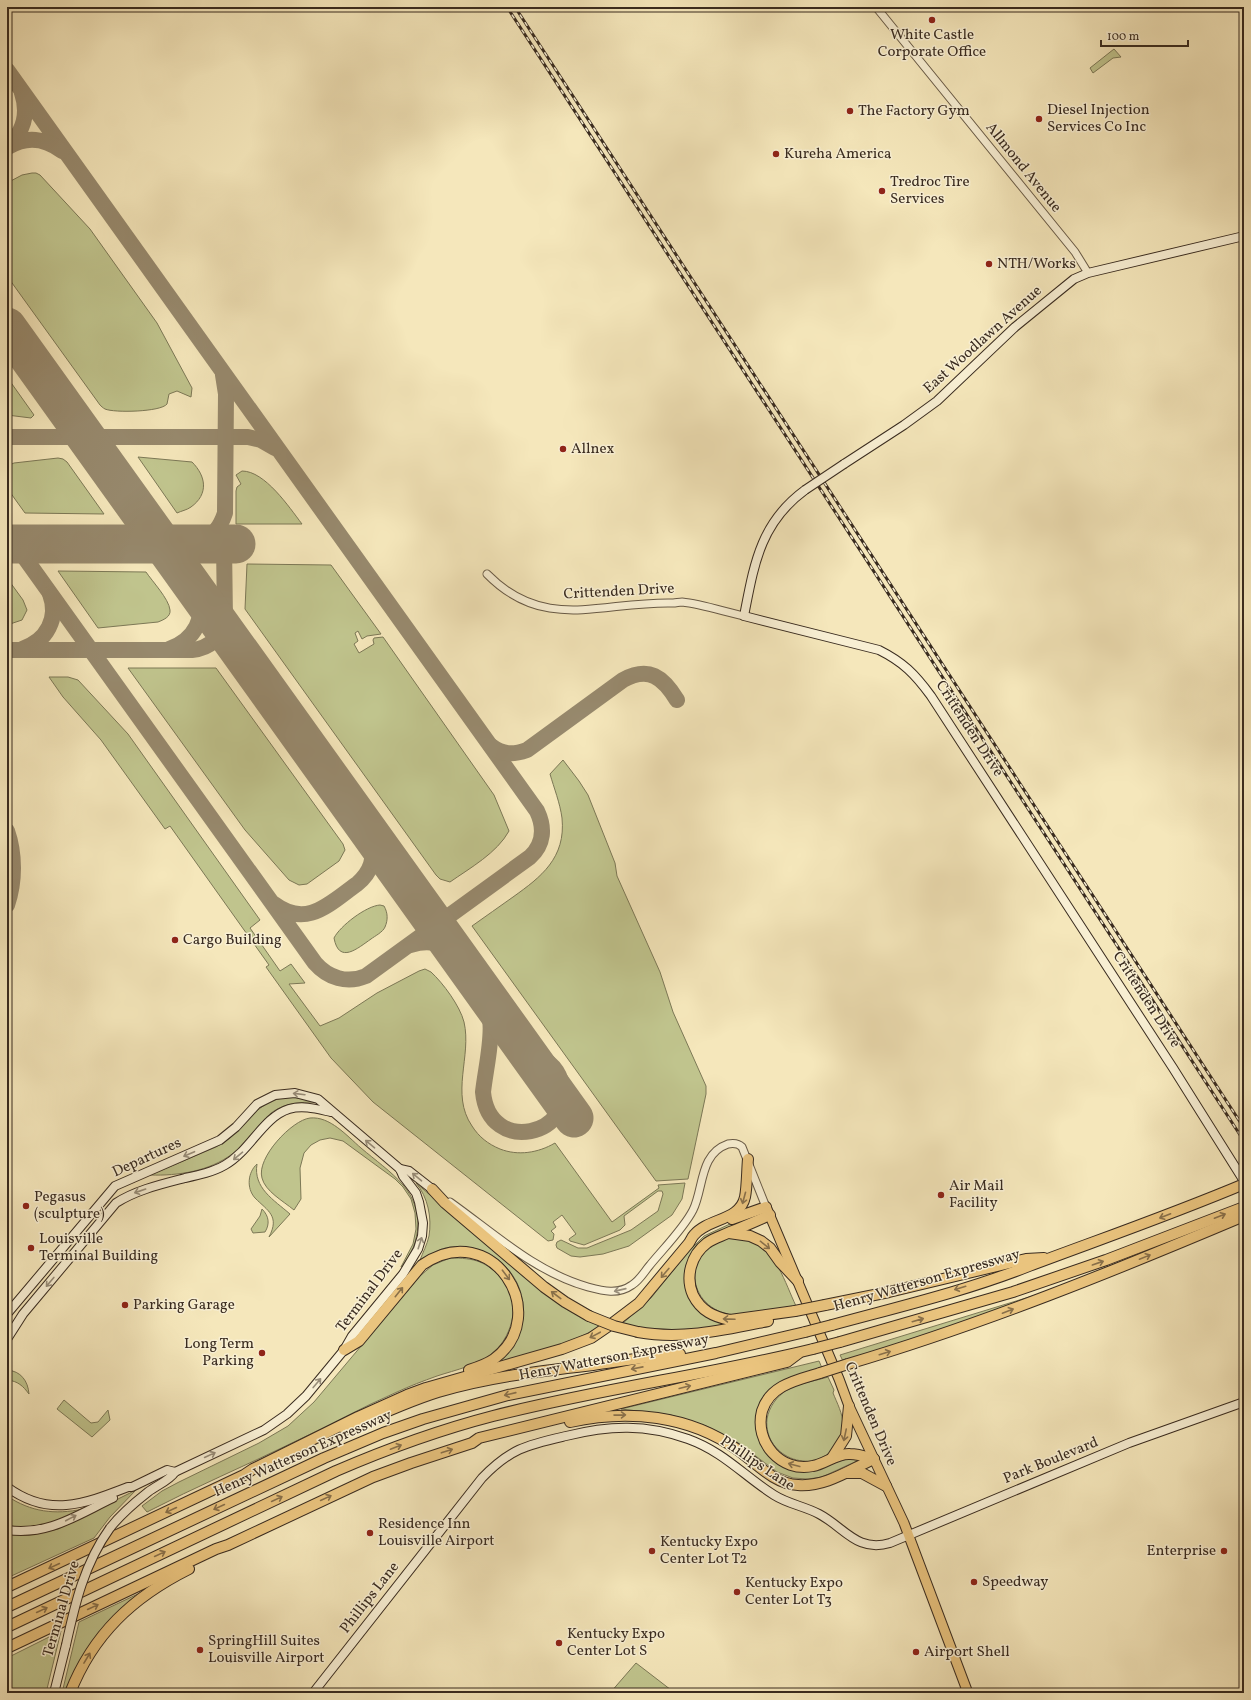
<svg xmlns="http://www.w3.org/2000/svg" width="1251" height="1700" font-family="Vollkorn,serif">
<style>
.green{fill:#c0c48d;stroke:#7c7856}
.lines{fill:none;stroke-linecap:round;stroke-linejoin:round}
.taxiway{stroke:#97896d;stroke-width:16}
.runway{stroke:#97896d;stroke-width:39}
.tertiary-casing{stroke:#685a46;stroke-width:9}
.secondary-casing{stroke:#392b1f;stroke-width:10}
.primary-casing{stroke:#392b1f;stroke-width:11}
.motorway-casing{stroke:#392b1f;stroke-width:12}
.tertiary{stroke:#f8efd3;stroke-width:7}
.secondary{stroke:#f8efd3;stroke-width:8}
.primary{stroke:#eac47e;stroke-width:9}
.motorway{stroke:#eac47e;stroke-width:10}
.rail-casing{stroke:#392b1f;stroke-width:3}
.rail{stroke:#f8efd3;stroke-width:1.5;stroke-dasharray:4.5;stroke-linecap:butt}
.secondary-bridge-casing{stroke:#392b1f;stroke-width:10;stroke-linecap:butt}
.motorway-bridge-casing{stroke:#392b1f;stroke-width:12;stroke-linecap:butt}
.secondary-bridge{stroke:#f8efd3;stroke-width:8}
.motorway-bridge{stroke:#eac47e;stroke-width:10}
.oneway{stroke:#988d79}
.oneway2{stroke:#89704a}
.poi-dot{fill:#8f2418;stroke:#f8efd3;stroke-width:1.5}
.labels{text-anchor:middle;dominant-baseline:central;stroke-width:3;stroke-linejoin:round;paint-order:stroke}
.poi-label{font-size:15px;fill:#392b1f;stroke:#f8efd3;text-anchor:start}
.street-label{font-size:15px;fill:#392b1f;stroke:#f8efd3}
</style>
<rect width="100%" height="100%" fill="#f5e7bb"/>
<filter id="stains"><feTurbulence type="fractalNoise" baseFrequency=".005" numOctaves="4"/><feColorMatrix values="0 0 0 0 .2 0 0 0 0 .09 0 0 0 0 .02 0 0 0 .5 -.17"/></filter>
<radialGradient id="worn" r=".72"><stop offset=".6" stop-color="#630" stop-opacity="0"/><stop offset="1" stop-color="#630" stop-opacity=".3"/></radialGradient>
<g class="green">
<polygon points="1114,49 1121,57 1113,58 1093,73 1090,68"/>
<path d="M32,173H36L40,175L90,229L157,323L192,388L191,397L177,391L169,394L167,404C161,412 114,413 105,409C103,408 101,406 100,405L7,276V183L22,175Z"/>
<polygon points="7,377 34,415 31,418 7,415"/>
<path d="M138,457L192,462C206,476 209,494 191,507C187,510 181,511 177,513Z"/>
<polygon points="58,458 63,459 67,462 104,514 25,513 7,488 7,466 14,463"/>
<path d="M242,471C265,471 289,507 302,524H236V491L237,487L241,484L236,475Z"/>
<path d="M247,564L331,565L381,634L367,636L362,639L358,631L355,633L358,641L354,644L359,653L374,644L373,640L374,638L383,637L494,795L509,831C497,853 470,868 450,882L440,879L436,875L245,609Z"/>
<path d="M58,571L146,572C152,581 169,599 170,610C171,617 163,620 158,622L98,628Z"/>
<polygon points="7,578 23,600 27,610 22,620 10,624 7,621"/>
<polygon points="128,668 216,668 343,844 345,850 339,861 307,884 299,885 289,880 245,830"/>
<path d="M49,677H68L78,680L128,734L260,920L250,928L280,971L291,964L305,983L289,984L320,1026L339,1018L377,993L419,971L425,969L431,972C443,983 460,1006 464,1022C472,1056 450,1094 472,1126C479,1137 488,1144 500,1149C518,1156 538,1153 555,1143L612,1222L659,1188L658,1185L685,1183L682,1199L672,1215L629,1246L603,1254L580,1257L571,1256L557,1248L556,1245L557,1242L561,1240L578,1248H587L631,1230L658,1211L663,1194L662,1191H658L624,1216L625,1225L620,1230L584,1245L570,1241L569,1239L576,1234L562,1215L553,1222L556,1227L551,1231L554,1234L553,1240L548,1241L373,1102L331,1058L266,967L269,965L170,826L165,829L101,740L63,697Z"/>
<path d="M563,760L579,781L588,795L615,863L617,876L660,972L673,1012L706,1086V1094L688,1179L656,1181L472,926C486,916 499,907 513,897C541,877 566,858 562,818C560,803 554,788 550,774Z"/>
<path d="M380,905L384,906C388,913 388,920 385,927C383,932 375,936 371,939C358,948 339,965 334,938C340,926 366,906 380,905Z"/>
<path d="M286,1097L299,1098L314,1102C260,1102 267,1127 232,1154C210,1171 178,1176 150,1175L216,1147L230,1138L255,1112L270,1101Z"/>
<path d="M310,1118C330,1116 347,1136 361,1148C375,1160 391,1171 403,1185C424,1209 422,1243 401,1267L413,1244L416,1229L415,1213L411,1199L403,1187L395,1179L343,1141L330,1138L320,1140L311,1145L304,1153L300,1168L301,1199L294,1210C283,1201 265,1191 262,1178C256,1158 292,1120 310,1118Z"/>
<path d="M257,1164C253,1188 274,1200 290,1214L269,1237C280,1216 268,1211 255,1198C246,1188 248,1172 257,1164Z"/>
<path d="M416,1183L436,1200L602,1326L572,1341L496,1365C504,1353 513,1349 519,1333C536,1287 499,1242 451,1247C439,1248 431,1255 420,1260C423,1252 427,1245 429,1236C432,1218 428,1197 416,1183Z"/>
<path d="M262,1209C269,1216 270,1224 265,1232L253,1233L251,1229L260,1216Z"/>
<polygon points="755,1215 756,1218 691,1256 688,1291 728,1324 702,1329 654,1330 622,1324 651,1298 687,1253 704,1236 745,1217"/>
<path d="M733,1238C738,1239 744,1239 749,1240C776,1249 785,1283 796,1306L731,1315C681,1305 684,1243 733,1238Z"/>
<path d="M450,1258C475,1258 486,1261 503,1280C521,1301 513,1334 495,1351C480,1365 455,1370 437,1376C423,1381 410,1386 397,1392C362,1407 329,1426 294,1442C245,1466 195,1487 147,1512L142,1506L162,1491L179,1482L259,1443L288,1426L314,1402L420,1276L433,1265Z"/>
<polygon points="1039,1294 997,1312 843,1361 840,1355"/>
<path d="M819,1361L822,1368L788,1378L760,1409L773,1459C781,1463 790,1470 799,1471C821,1476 838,1454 859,1460L822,1477L808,1479L793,1478L777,1472L737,1442L706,1426L671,1415L621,1409Z"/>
<path d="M7,1370C21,1371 28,1381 29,1394C23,1386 18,1381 7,1380Z"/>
<path d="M828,1377L834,1390L833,1393C837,1403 843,1414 843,1425C843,1432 841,1436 838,1442C818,1478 763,1459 767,1419C769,1407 777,1396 787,1390C799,1383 815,1381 828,1377Z"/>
<polygon points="64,1400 91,1423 98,1422 108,1410 110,1420 92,1437 57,1409"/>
<polygon points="136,1490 110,1517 94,1538 7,1578 7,1533 30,1534 58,1529"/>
<path d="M7,1496C31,1512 55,1515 83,1509C55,1522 42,1529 9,1526H7Z"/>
<polygon points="142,1592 126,1606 68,1693 62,1693 79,1622"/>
<polygon points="61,1631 46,1693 7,1693 7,1658"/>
<polygon points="636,1663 675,1693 610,1693"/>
</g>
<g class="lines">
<g class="taxiway">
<path d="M7,70L537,811C545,828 544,844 530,857L366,976C347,984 328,978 315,963L7,533"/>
<path d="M7,147C23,133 29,114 22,93"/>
<path d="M8,147C26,136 45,138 62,151"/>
<polyline points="7,437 248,437 261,440 275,448"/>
<path d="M138,542H200C214,535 220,528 225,513L226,394L223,375"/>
<path d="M22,649C47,641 59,618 50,594"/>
<path d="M169,649C193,641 209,617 195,592C189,580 178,568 170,557"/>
<path d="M7,650H192C211,648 221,637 225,619L224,544"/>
<path d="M491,746C503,755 513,755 527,750L623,680C649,666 663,677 677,700"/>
<path d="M7,831C15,854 15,882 7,905"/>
<path d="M274,904C307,929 330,903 357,884C395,852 355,813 335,785"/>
<path d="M411,945C429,939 443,943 457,955"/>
<path d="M481,988C499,1020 487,1057 483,1092C489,1157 578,1135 561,1081C556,1065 544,1057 528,1053"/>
</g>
<g class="runway">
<polyline points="7,327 574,1118"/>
<polyline points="7,544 236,544"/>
</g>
<g class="tertiary-casing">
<g id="tertiary">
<polyline points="876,7 1075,252 1088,273"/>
<path d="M487,574C545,633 602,601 673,603C676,603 679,602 682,602C702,604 725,612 744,616"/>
<path d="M450,1202C495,1234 535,1272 588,1287C603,1291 618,1295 632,1285C640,1280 644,1272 650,1265C663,1249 684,1228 693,1210C704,1188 699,1154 728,1144C733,1143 738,1143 742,1147L766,1207"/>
</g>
</g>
<g class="secondary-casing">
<g id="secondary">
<polyline points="844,464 904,425 937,401 1015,327 1074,279 1088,273 1244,236"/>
<path d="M805,490C760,523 754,565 744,616L879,650C903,662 915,674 931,696L1173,1068L1244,1181"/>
<polyline points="400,1169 409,1171 432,1189"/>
<path d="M7,1314L115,1186L220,1140L236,1127L257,1104L275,1095L295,1093L318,1099L400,1169L403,1176L416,1193L419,1202L423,1223L422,1236L418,1249L403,1274L352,1336L344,1350L306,1396L287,1414L264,1430L175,1472C169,1481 157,1485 148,1492C134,1503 121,1514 110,1528"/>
<path d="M7,1339L23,1314L116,1203C136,1190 162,1184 185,1178C199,1175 213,1172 225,1165C250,1151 263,1117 289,1109C303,1105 317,1109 331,1112"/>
<path d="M7,1487C49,1518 84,1504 128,1487H132L167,1470L175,1472"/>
<path d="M7,1530C48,1536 77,1515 113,1498"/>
<polyline points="54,1693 66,1645"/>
<path d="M313,1693L482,1478C511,1448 527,1445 566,1436C610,1425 646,1424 688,1439C724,1452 744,1476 774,1495C788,1504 804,1506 819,1514C844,1527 857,1553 890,1543L1129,1443L1244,1402"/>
</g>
</g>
<g class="primary-casing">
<polyline id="primary" points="767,1209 839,1379 849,1406 904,1523 968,1693"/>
</g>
<g class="motorway-casing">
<g id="motorway">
<polyline points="432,1189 445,1203 544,1287 565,1302 589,1316"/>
<path d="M770,1215C756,1221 743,1227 730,1232C722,1236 714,1238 707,1243C691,1255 685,1277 693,1295C701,1311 714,1317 730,1320L795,1311"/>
<polyline points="732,1219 766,1207"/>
<polyline points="729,1233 750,1236 761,1241 770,1248 780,1262 798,1281"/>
<polyline points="825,1305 889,1292 1026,1259 1044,1258"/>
<path d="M832,1325C898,1307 966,1291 1029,1266C1101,1239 1173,1214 1244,1184"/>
<path d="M638,1332C682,1340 724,1330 768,1321"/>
<polyline points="840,1342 1013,1292 1106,1260 1244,1207"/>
<path d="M344,1350L359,1341L422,1265C492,1216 554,1315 494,1359C487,1364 478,1367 469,1370"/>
<path d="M848,1364C983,1324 1114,1271 1244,1216"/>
<path d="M820,1373C797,1380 770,1385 762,1411C754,1442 781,1473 813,1466C825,1464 837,1453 850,1454C858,1454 867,1457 874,1459"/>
<path d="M570,1422C628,1409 689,1415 738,1450C756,1463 774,1484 798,1485C826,1487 849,1470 874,1459"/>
<path d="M345,1430C376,1416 406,1402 438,1392C488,1377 541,1371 593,1365C622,1361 651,1356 680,1354"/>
<polyline points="832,1458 846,1436 849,1406"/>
<polyline points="847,1473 862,1473 886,1486"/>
<path d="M7,1587L244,1475L253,1469L358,1417L407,1395L426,1388L562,1349L591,1338L610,1325L639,1303L689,1243C691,1240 692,1237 694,1235C708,1218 740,1221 745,1197C747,1188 747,1170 748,1159"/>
<polyline points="7,1607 324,1458 383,1433 423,1419 508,1395 716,1353 805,1332"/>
<path d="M7,1627L336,1471C387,1449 439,1430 493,1416C598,1389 707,1375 813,1349"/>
<polyline points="7,1648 216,1549 228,1545 373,1477 411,1463 472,1443 479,1438 787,1362 799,1353"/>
<path d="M70,1693C93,1634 133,1597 189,1569"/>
</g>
</g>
<use href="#tertiary" class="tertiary"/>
<use href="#secondary" class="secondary"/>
<use href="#primary" class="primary"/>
<use href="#motorway" class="motorway"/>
<g class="rail-casing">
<g id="rail">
<polyline points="507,7 1244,1141"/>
<polyline points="515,7 1244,1128"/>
</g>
</g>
<use href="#rail" class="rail"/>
<g class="secondary-bridge-casing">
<g id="secondary-bridge">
<polyline points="805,490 844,464"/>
<path d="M66,1645C75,1604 84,1564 110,1528"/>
</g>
</g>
<g class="motorway-bridge-casing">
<g id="motorway-bridge">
<polyline points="795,1311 825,1305"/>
<polyline points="589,1316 614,1326 638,1332"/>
<polyline points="805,1332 832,1325"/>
<polyline points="813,1349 840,1342"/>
<polyline points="820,1373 848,1364"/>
</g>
</g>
<use href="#secondary-bridge" class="secondary-bridge"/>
<use href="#motorway-bridge" class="motorway-bridge"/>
</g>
<defs><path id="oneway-shaft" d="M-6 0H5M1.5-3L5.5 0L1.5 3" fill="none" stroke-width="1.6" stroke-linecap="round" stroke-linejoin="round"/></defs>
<g class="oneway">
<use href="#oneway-shaft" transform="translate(299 1094) rotate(-173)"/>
<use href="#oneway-shaft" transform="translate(370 1144) rotate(-140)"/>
<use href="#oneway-shaft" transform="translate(189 1154) rotate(157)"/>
<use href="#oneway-shaft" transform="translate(238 1156) rotate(140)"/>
<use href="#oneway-shaft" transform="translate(417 1177) rotate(-140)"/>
<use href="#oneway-shaft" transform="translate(140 1191) rotate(161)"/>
<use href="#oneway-shaft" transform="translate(420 1243) rotate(-72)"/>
<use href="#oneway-shaft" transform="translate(50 1282) rotate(130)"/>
<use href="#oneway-shaft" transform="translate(620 1290) rotate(167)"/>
<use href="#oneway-shaft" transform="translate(317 1383) rotate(-50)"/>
<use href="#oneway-shaft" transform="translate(210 1455) rotate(-25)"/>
<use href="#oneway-shaft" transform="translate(71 1518) rotate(-28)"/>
</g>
<g class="oneway2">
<use href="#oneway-shaft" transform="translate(744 1198) rotate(105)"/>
<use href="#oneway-shaft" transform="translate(1165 1216) rotate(159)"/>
<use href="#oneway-shaft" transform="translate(1220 1216) rotate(-21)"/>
<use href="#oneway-shaft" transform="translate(765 1245) rotate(39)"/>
<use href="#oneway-shaft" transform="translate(1145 1257) rotate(-22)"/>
<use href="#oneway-shaft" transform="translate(1098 1263) rotate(-19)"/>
<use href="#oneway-shaft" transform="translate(665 1273) rotate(130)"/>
<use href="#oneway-shaft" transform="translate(506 1275) rotate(53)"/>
<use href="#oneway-shaft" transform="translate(960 1288) rotate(163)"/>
<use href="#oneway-shaft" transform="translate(399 1292) rotate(-51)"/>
<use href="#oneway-shaft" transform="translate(556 1295) rotate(-143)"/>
<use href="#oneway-shaft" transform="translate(1008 1311) rotate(-21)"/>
<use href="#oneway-shaft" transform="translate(729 1319) rotate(-178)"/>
<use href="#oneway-shaft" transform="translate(918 1320) rotate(-16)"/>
<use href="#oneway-shaft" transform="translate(595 1335) rotate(152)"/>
<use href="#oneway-shaft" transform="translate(885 1353) rotate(-17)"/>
<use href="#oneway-shaft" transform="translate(637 1368) rotate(169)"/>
<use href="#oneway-shaft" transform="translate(685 1387) rotate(-14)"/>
<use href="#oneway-shaft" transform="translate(510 1394) rotate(167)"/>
<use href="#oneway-shaft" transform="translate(620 1415) rotate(-1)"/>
<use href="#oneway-shaft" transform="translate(845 1435) rotate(102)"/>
<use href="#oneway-shaft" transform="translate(396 1447) rotate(-21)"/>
<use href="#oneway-shaft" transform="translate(447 1451) rotate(-18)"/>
<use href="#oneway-shaft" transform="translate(794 1465) rotate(-165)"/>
<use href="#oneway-shaft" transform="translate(326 1498) rotate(-25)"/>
<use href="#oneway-shaft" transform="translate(277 1499) rotate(-25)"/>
<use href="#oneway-shaft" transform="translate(219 1507) rotate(155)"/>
<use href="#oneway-shaft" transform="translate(171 1510) rotate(155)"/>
<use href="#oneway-shaft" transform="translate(160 1554) rotate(-25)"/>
<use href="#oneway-shaft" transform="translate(54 1566) rotate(155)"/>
<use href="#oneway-shaft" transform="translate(93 1607) rotate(-25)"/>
<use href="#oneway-shaft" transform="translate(42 1610) rotate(-25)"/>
<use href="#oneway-shaft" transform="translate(87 1658) rotate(-59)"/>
</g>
<g class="poi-dot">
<circle cx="932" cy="20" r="4"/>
<circle cx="850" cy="111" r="4"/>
<circle cx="1039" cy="119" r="4"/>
<circle cx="776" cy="154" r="4"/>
<circle cx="882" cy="191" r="4"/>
<circle cx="989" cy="264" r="4"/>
<circle cx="563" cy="449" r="4"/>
<circle cx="175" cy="940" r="4"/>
<circle cx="941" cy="1195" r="4"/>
<circle cx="26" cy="1206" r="4"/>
<circle cx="31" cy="1248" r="4"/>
<circle cx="125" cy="1305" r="4"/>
<circle cx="262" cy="1353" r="4"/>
<circle cx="370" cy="1533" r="4"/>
<circle cx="652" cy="1551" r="4"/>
<circle cx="1224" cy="1551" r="4"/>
<circle cx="974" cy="1582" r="4"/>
<circle cx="737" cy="1592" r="4"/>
<circle cx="559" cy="1643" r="4"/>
<circle cx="200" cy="1650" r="4"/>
<circle cx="916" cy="1652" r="4"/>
</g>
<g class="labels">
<g class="poi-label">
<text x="932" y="35" text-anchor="middle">White Castle<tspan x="932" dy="17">Corporate Office</tspan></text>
<text x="1047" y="110">Diesel Injection<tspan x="1047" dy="17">Services Co Inc</tspan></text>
<text x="858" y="111">The Factory Gym</text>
<text x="784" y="154">Kureha America</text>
<text x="890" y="182">Tredroc Tire<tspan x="890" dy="17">Services</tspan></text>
<text x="997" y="264">NTH/Works</text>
<text x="571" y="449">Allnex</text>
<text x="183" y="940">Cargo Building</text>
<text x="949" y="1186">Air Mail<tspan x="949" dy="17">Facility</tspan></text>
<text x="34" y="1197">Pegasus<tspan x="34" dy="17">(sculpture)</tspan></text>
<text x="39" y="1239">Louisville<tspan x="39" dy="17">Terminal Building</tspan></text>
<text x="133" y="1305">Parking Garage</text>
<text x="254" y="1344" text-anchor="end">Long Term<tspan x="254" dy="17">Parking</tspan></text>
<text x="378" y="1524">Residence Inn<tspan x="378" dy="17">Louisville Airport</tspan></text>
<text x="660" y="1542">Kentucky Expo<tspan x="660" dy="17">Center Lot T2</tspan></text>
<text x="1216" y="1551" text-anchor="end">Enterprise</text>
<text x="982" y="1582">Speedway</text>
<text x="745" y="1583">Kentucky Expo<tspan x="745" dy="17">Center Lot T3</tspan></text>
<text x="567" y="1634">Kentucky Expo<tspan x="567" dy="17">Center Lot S</tspan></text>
<text x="208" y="1641">SpringHill Suites<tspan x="208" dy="17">Louisville Airport</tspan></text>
<text x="924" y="1652">Airport Shell</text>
</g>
<g class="street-label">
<text transform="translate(1023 168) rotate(51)">Allmond Avenue</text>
<text transform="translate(983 340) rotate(-42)">East Woodlawn Avenue</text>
<text transform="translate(619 592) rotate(-3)">Crittenden Drive</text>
<text transform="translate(969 729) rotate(57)">Crittenden Drive</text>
<text transform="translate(1146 1000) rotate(57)">Crittenden Drive</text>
<text transform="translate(147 1158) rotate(-25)">Departures</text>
<text transform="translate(927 1281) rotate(-16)">Henry Watterson Expressway</text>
<text transform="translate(370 1291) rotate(-53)">Terminal Drive</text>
<text transform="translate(614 1358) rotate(-11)">Henry Watterson Expressway</text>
<text transform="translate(870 1414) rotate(67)">Crittenden Drive</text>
<text transform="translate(303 1454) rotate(-24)">Henry Watterson Expressway</text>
<text transform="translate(1051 1461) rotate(-22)">Park Boulevard</text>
<text transform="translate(757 1464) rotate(34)">Phillips Lane</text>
<text transform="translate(370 1598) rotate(-52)">Phillips Lane</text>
<text transform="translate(62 1609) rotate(-74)">Terminal Drive</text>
</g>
</g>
<rect width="1251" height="1700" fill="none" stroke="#f5e7bb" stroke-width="24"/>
<rect x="8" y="8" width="1235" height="1684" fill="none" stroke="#392b1f" stroke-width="2"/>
<rect x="12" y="12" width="1227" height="1676" fill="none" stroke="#392b1f"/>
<path d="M1101 40v6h87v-6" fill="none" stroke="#392b1f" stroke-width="2"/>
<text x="1107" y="40" font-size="12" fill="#392b1f" stroke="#f8efd3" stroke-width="3" paint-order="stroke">100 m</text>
<rect width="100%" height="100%" filter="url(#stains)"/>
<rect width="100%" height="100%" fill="url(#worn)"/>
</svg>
